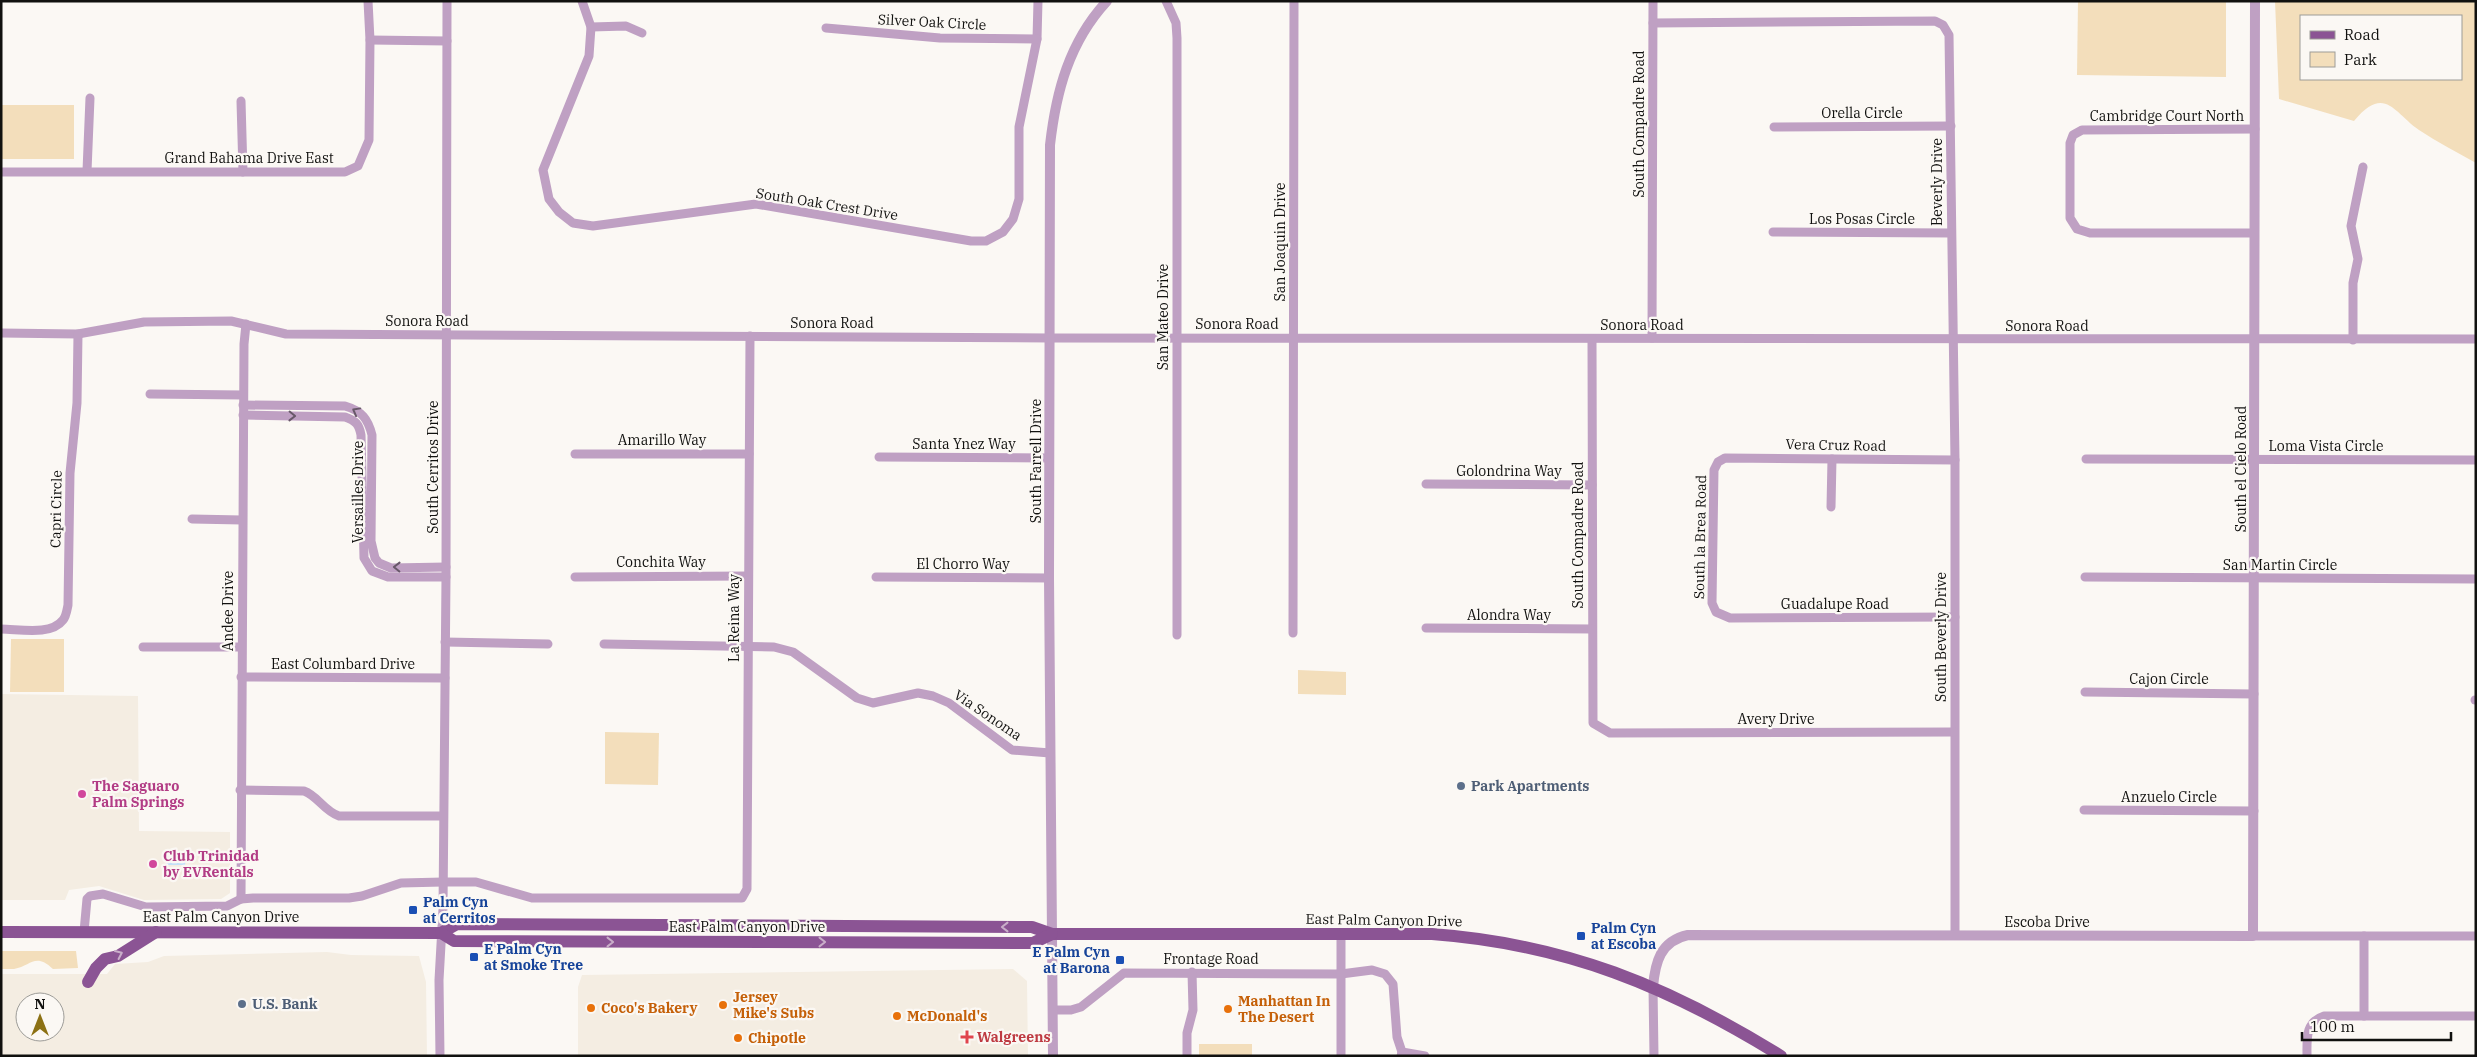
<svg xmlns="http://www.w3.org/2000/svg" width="2477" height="1057" font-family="'IBM Plex Serif',serif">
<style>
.built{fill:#f4ede2;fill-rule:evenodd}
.green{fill:#f3debb;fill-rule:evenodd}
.water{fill:#c3e0f8}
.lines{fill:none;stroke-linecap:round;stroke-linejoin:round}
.minor{stroke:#bfa0c3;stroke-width:9}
.tertiary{stroke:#bfa0c3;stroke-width:10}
.primary{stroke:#8b5494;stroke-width:12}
.oneway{stroke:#685869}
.oneway2{stroke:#c9aec9}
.service-dot{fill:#5c6f8a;stroke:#fbf8f4;stroke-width:2}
.hotel-dot{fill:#d1479c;stroke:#fbf8f4;stroke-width:2}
.transit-dot{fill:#1a4fb4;stroke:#fbf8f4;stroke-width:2}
.food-dot{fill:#e8710a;stroke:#fbf8f4;stroke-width:2}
.health-dot{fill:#e0444e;stroke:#fbf8f4;stroke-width:2}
.labels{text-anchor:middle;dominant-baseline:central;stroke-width:4.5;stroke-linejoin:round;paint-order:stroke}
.street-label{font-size:14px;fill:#11110f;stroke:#fbf8f4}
.hotel-label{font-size:14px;font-weight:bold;fill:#b23c85;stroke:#fbf8f4;text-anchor:start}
.service-label{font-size:14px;font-weight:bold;fill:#4e5e75;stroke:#fbf8f4;text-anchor:start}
.transit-label{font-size:14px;font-weight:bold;fill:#164399;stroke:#fbf8f4;text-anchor:start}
.food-label{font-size:14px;font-weight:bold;fill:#c56008;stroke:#fbf8f4;text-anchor:start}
.health-label{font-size:14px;font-weight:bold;fill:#be3a42;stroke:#fbf8f4;text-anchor:start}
</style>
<rect width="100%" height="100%" fill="#fbf8f4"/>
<g class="built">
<polygon points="1,694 138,696 139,831 230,832 230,893 221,899 144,900 99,886 69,890 65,900 1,900"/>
<path d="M327,952L351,955L419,956L426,982L427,1056H1V974H107L115,964L148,962L164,956ZM25,1002H55V1032H25Z"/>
<polygon points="1013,969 1027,981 1028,1056 578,1056 578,987 582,975"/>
</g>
<g class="green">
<polygon points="2078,1 2226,1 2226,77 2077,75"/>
<path d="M2275,1H2476V163C2457,152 2437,142 2419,130C2394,113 2385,84 2354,121L2279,99ZM2301,16H2461V79H2301Z"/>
<rect x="1" y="105" width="73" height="54"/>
<polygon points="11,639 64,639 64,692 10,692"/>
<polygon points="1298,670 1346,672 1346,695 1298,694"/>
<polygon points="605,732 659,733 658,785 605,784"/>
<path d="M1,951H76L78,968L53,969C35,952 31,966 14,969C10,969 5,969 1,969Z"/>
<rect x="1199" y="1044" width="53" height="12"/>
</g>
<polygon class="water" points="166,857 186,857 185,865 166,865"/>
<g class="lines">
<g class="minor">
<polyline points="582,1 591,27 589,56 543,170 549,199 559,212 573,223 593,226 756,204 971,241 986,241 1003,232 1013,219 1019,199 1019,127 1037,39 1038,1"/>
<polyline points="1166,1 1176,23 1177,38 1177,635"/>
<polyline points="1653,23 1935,21 1943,25 1949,35 1955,460 1955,935"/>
<polyline points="591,27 626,26 642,33"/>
<polyline points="826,28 940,38 1037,39"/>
<polyline points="370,40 447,41"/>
<polyline points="241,101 243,172"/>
<polyline points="1774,127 1951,126"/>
<polyline points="87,171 90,98"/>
<polyline points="1,172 345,172 358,166 369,140 370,40 368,1"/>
<polyline points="1773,232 1951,233"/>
<polyline points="2254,233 2090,233 2077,229 2070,218 2070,143 2073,135 2082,130 2255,129"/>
<polyline points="1,333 78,334 144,322 231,321 286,334 1050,338 2476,339"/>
<polyline points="1652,338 1653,1"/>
<polyline points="1592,339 1593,723 1610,733 1954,732"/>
<polyline points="2353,340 2353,283 2358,259 2351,226 2363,167"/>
<polyline points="150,394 243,395"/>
<path d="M243,405L345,406C362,411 368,419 372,435L371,541L375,558L379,563L391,568L446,567"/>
<path d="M243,415L345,417C356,421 359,424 361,435L364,558L372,571L388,577H446"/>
<polyline points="575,454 749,454"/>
<polyline points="879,457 1049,458"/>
<polyline points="2086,459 2476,460"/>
<polyline points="1955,460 1725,458 1718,462 1714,470 1712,603 1716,612 1730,618 1955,617"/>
<polyline points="1426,484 1592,485"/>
<polyline points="1831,507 1832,459"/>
<polyline points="192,519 242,520"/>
<polyline points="575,577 748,576"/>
<polyline points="876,577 1049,578"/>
<polyline points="2085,577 2476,579"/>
<polyline points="1426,628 1592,629"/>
<path d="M1,629C19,629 51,636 63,620C66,617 67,610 68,605L70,473L77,403L78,334"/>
<polyline points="1293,633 1294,1"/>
<polyline points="445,642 548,644"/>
<polyline points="604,644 774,647 793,652 857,698 873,703 918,693 933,696 949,703 1012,750 1050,753"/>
<polyline points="143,647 241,647"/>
<polyline points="241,677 445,678"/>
<polyline points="2085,692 2254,694"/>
<polyline points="2475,700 2476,700"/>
<path d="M240,790L304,791C318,796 324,811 339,816H443"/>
<polyline points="2084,810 2254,811"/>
<polyline points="241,899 244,344 246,324"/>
<polyline points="84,932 87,899 90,896 103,894 146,907 227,906 241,899 253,898 349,898 362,896 401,883 443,882 476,882 532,898 742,898 747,889 750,336"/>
<polyline points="2253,936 2476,936"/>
<polyline points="2364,936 2364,1016"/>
<polyline points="1653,987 1654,1056"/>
<polyline points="1053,1010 1071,1010 1081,1007 1124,973 1341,974 1341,934"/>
<polyline points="440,1056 439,980 443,909 446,577 447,1"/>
<polyline points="1187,1056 1187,1033 1193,1010 1192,972"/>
<polyline points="1341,1056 1341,974 1372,970 1385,974 1393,984 1397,1037 1402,1052"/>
<polyline points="1401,1056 1402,1052 1425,1056"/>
<path d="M2307,1056C2307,1039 2305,1022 2324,1016H2476"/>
</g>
<g class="tertiary">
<path d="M1653,987C1655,963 1660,941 1688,935L2253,936L2255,1"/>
<path d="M1053,1056L1049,578L1050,145C1056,92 1069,42 1107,1"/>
</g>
<g class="primary">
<path d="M1,932L441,933L457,924L1032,927L1052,934H1432C1566,944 1668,986 1781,1056"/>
<polyline points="441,933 454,941 1033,943 1052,934"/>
<polyline points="88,982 96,968 105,959 118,956 156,932"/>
</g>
</g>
<defs><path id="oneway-chevron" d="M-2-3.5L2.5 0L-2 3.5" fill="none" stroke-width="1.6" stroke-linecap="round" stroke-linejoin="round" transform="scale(1.25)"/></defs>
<g class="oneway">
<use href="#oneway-chevron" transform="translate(356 411) rotate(-151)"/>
<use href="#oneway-chevron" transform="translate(292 416) rotate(1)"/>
<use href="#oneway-chevron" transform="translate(397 567) rotate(-179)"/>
</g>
<g class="oneway2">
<use href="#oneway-chevron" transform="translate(1005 927) rotate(-180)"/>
<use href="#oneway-chevron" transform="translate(610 942)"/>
<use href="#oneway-chevron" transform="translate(822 942)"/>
<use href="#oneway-chevron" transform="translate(119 954) rotate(-25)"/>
</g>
<g class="service-dot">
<circle cx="1461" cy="786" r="5"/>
<circle cx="242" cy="1004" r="5"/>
</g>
<g class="hotel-dot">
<circle cx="82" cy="794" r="5"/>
<circle cx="153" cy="864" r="5"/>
</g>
<g class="transit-dot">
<rect x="408" y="905" width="10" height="10" rx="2.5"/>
<rect x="1576" y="931" width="10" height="10" rx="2.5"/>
<rect x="469" y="952" width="10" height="10" rx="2.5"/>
<rect x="1115" y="955" width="10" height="10" rx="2.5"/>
</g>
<g class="food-dot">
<circle cx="723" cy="1005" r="5"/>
<circle cx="591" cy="1008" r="5"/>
<circle cx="1228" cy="1009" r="5"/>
<circle cx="897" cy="1016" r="5"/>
<circle cx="738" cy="1038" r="5"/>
</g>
<path class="health-dot" d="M964.5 1029.5h5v5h5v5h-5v5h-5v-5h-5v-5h5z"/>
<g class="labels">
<g class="street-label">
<text transform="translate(932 22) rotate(3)">Silver Oak Circle</text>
<text x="1862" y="113">Orella Circle</text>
<text x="2167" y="116">Cambridge Court North</text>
<text transform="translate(1639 124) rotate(-90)">South Compadre Road</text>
<text x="249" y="158">Grand Bahama Drive East</text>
<text transform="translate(1937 182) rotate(-90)">Beverly Drive</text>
<text transform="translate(827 204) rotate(9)">South Oak Crest Drive</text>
<text x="1862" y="219">Los Posas Circle</text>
<text transform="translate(1280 242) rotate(-90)">San Joaquin Drive</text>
<text transform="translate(1163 317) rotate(-90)">San Mateo Drive</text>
<text x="427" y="321">Sonora Road</text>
<text x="832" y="323">Sonora Road</text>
<text x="1237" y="324">Sonora Road</text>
<text x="1642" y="325">Sonora Road</text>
<text x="2047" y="326">Sonora Road</text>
<text x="662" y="440">Amarillo Way</text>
<text x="964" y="444">Santa Ynez Way</text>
<text transform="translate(1836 445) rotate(1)">Vera Cruz Road</text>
<text x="2326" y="446">Loma Vista Circle</text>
<text transform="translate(1036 461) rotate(-90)">South Farrell Drive</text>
<text transform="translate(433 467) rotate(-90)">South Cerritos Drive</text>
<text transform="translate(2241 469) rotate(-90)">South el Cielo Road</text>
<text x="1509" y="471">Golondrina Way</text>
<text transform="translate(358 492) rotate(-90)">Versailles Drive</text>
<text transform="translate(56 509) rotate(-89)">Capri Circle</text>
<text transform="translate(1578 535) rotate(-90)">South Compadre Road</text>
<text transform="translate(1700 537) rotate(-89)">South la Brea Road</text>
<text x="661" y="562">Conchita Way</text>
<text x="963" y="564">El Chorro Way</text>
<text x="2280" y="565">San Martin Circle</text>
<text x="1835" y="604">Guadalupe Road</text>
<text transform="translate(228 611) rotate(-90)">Andee Drive</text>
<text x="1509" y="615">Alondra Way</text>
<text transform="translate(734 618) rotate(-90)">La Reina Way</text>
<text transform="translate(1941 637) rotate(-90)">South Beverly Drive</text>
<text x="343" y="664">East Columbard Drive</text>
<text x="2169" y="679">Cajon Circle</text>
<text transform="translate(988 715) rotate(34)">Via Sonoma</text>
<text x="1776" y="719">Avery Drive</text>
<text x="2169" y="797">Anzuelo Circle</text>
<text x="221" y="917">East Palm Canyon Drive</text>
<text transform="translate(1384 920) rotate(1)">East Palm Canyon Drive</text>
<text x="2047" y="922">Escoba Drive</text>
<text x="747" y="927">East Palm Canyon Drive</text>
<text x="1211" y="959">Frontage Road</text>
</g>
<g class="hotel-label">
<text x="92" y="786">The Saguaro<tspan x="92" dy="16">Palm Springs</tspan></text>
<text x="163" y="856">Club Trinidad<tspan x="163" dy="16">by EVRentals</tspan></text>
</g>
<g class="service-label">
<text x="1471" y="786">Park Apartments</text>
<text x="252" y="1004">U.S. Bank</text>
</g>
<g class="transit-label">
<text x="423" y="902">Palm Cyn<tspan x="423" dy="16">at Cerritos</tspan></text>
<text x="1591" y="928">Palm Cyn<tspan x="1591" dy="16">at Escoba</tspan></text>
<text x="484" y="949">E Palm Cyn<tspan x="484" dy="16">at Smoke Tree</tspan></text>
<text x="1110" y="952" text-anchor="end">E Palm Cyn<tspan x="1110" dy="16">at Barona</tspan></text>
</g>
<g class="food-label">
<text x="733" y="997">Jersey<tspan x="733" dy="16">Mike's Subs</tspan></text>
<text x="1238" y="1001">Manhattan In<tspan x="1238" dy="16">The Desert</tspan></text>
<text x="601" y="1008">Coco's Bakery</text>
<text x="907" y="1016">McDonald's</text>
<text x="748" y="1038">Chipotle</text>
</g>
<g class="health-label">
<text x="977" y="1037">Walgreens</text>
</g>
</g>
<rect width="2477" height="1057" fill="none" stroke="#11110f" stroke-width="5"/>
<rect x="2300" y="15" width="162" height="65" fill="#fbf8f4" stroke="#9d9c98"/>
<rect x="2310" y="31" width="25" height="8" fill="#8b5494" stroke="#9d9c98"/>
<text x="2344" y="40" font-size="15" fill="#11110f">Road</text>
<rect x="2310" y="52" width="25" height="15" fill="#f3debb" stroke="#9d9c98"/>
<text x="2344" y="65" font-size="15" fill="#11110f">Park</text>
<g transform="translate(40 1017)"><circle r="24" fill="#fbf8f4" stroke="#9d9c98"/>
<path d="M0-4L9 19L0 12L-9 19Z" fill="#8c7114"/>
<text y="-8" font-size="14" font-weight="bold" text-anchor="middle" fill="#11110f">N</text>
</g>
<path d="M2302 1032v8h149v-8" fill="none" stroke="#11110f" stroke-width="2.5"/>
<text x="2310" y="1032" font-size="15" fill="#11110f" stroke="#fbf8f4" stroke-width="4" paint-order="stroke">100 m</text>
</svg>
